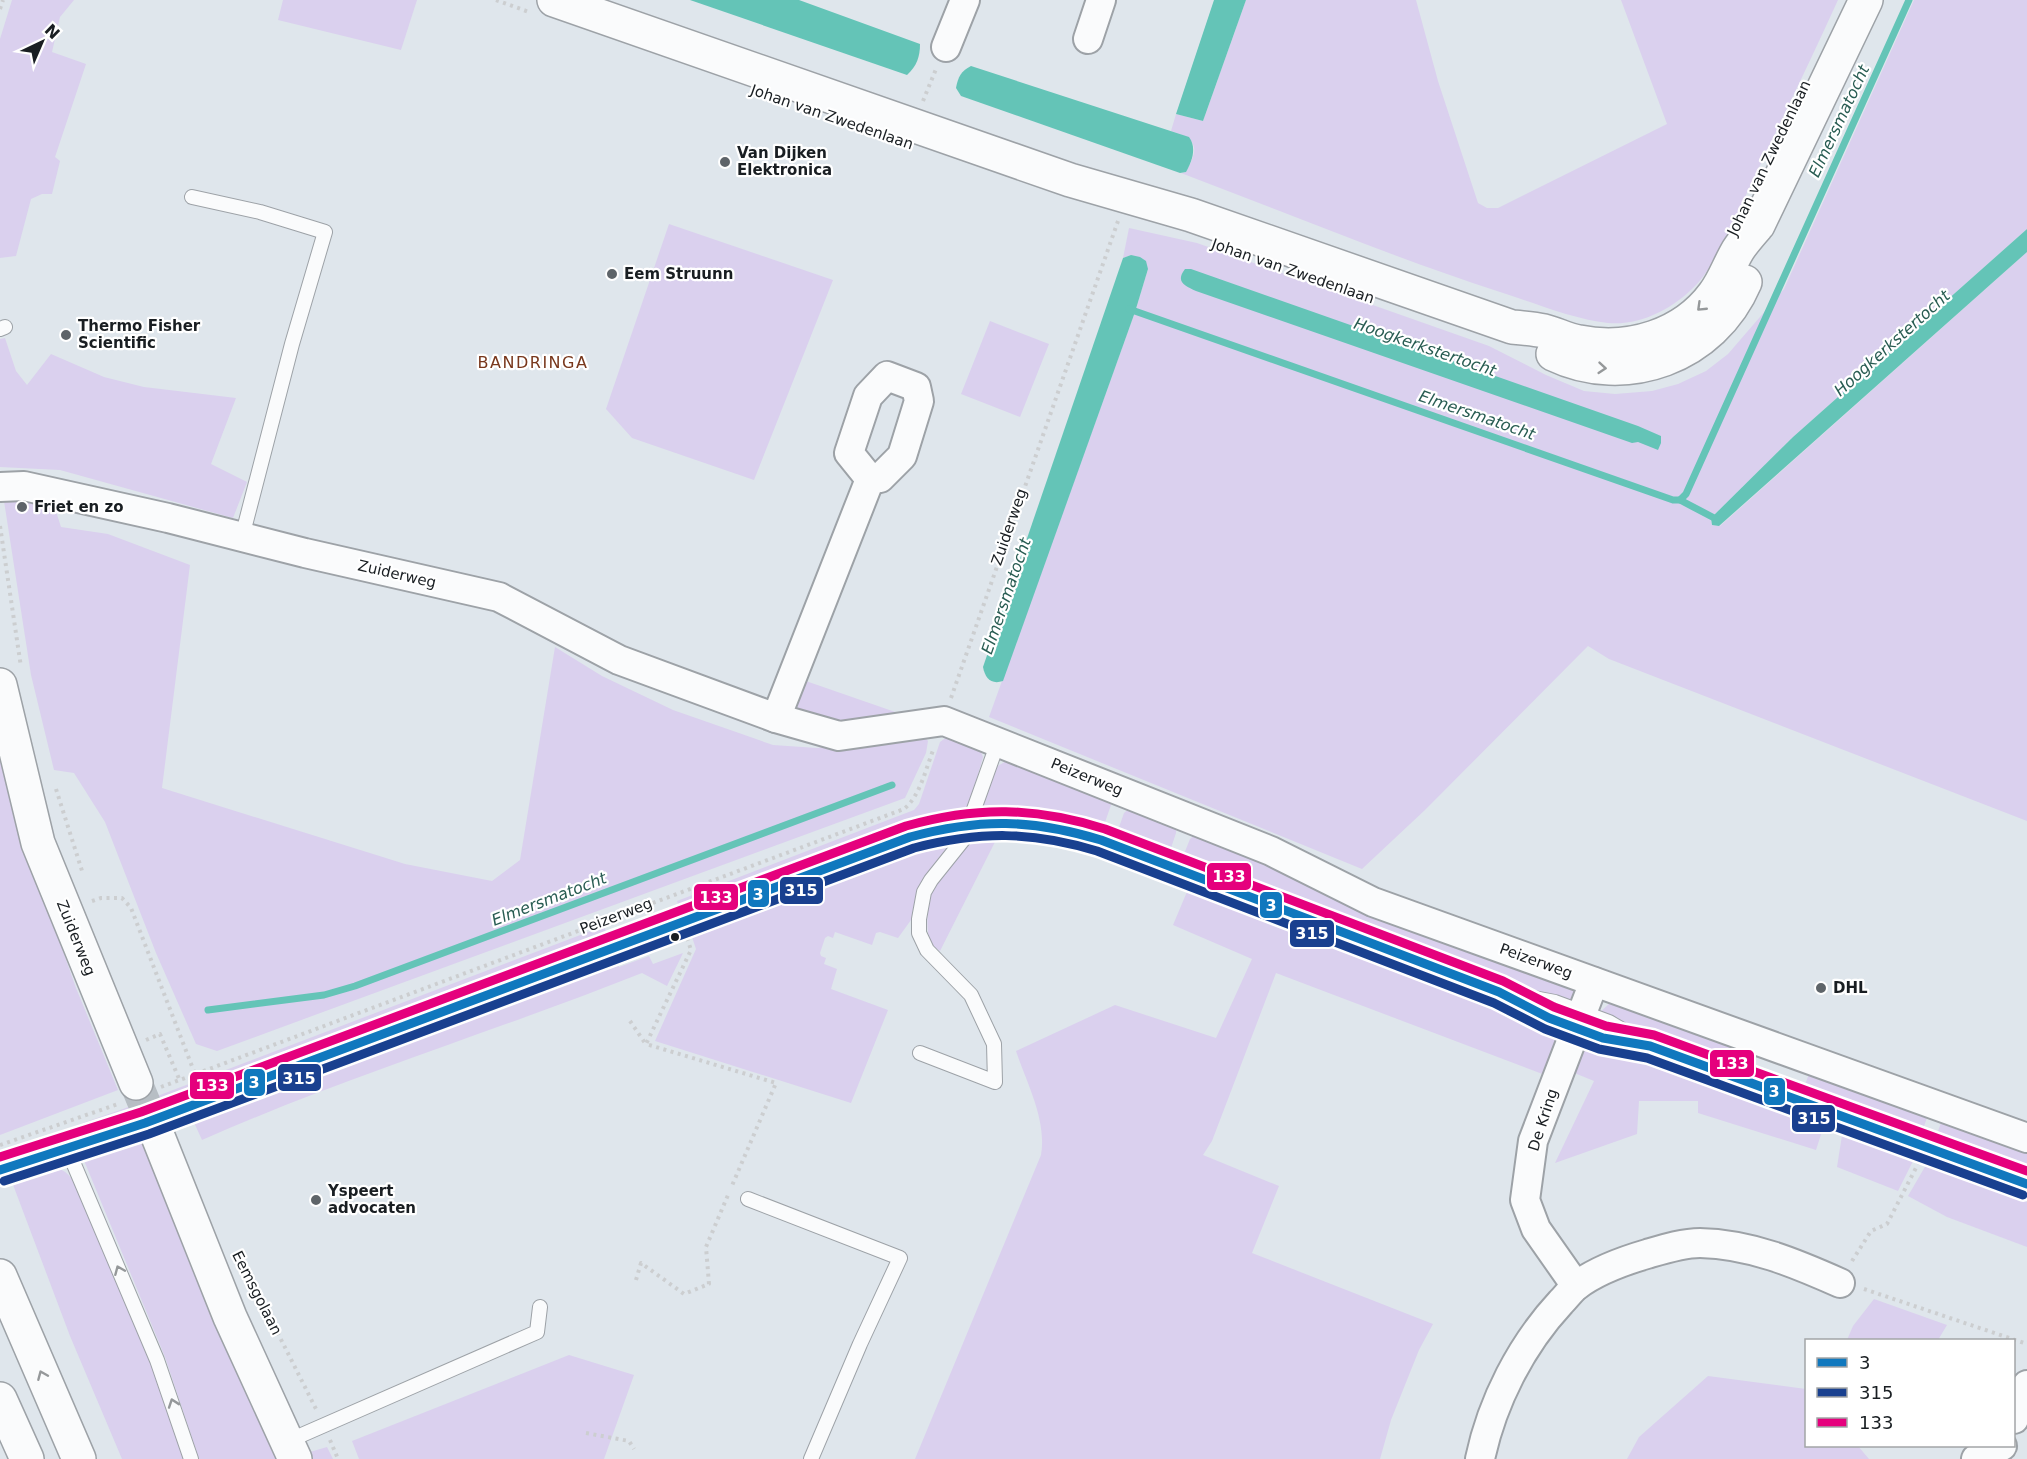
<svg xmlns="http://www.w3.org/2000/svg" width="2027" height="1459" font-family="'DejaVu Sans',sans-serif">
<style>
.green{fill:#dad0ee}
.water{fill:#64c4b7}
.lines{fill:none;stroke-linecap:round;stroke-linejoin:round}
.stream{stroke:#64c4b7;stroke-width:7}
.secondary-tunnel{stroke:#b7bec4;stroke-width:33;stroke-dasharray:33 16;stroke-linecap:butt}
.lane-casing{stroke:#9da2a7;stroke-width:16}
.street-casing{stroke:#9da2a7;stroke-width:32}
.secondary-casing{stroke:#9da2a7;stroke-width:36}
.highway-casing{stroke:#9da2a7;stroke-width:36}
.path{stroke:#ccced0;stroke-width:4;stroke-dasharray:3 4.5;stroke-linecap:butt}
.lane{stroke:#fafbfc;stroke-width:14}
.street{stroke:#fafbfc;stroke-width:28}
.secondary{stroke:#fafbfc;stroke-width:33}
.highway{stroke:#fafbfc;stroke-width:33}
.bus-1-casing{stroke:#fff;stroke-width:14}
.bus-2-casing{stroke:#fff;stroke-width:14}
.bus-3-casing{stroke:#fff;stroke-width:14}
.bus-1{stroke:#1078be;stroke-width:9}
.bus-2{stroke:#19408f;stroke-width:9}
.bus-3{stroke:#e5007d;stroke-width:9}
.oneway{stroke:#95989a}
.poi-dot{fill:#5e6469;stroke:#fff;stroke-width:2}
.bus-dot{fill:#191e22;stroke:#fff;stroke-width:2}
.labels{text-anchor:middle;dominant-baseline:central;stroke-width:4.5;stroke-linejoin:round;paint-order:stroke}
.street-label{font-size:15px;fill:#191e22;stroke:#fff}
.poi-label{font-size:15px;font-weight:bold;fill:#191e22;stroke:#fff;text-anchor:start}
.water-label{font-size:16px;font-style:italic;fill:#285c52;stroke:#fff}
.neighbourhood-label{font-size:16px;letter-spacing:1.5px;fill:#78371c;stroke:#fff}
.line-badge{stroke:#fff;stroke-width:2}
.badge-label{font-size:16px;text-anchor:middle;font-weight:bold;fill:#fff}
</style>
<rect width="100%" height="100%" fill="#dfe6ec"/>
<g class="green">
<polygon points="12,0 74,0 60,17 52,52 86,64 55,157 60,161 52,194 42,194 31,199 16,256 0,258 0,39"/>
<polygon points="283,0 417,0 401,50 278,20"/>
<path d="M1246,0H1416L1438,81L1478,203L1487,208H1498L1667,124L1621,0H1838C1808,66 1776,131 1745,197C1732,223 1714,268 1694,287C1672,309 1640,326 1608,323C1572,319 1535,303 1500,292C1392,257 1287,213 1181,173L1186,172C1200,146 1197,140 1171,131L1176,114L1203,121Z"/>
<polygon points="1914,0 2027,0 2027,229 1793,437 1711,518 1712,525 1720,526 2027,252 2027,821 1609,659 1588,646 1425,810 1362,869 989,717 1135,312 1148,269 1131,255 1123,258 1129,228 1197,243 1489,346 1546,375 1584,391 1615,394 1652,391 1678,384 1706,371 1728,354 1784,289"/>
<polygon points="669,224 833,280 754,480 632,438 606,409"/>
<polygon points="990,321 1049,344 1020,417 961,394"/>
<polygon points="5,338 16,371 27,385 51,354 104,377 144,387 236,398 211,464 247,482 233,518 60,470 0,467 0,339"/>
<polygon points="33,498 53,502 61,527 108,534 190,565 162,788 405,864 492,881 520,860 555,647 602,676 673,710 773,745 817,748 924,736 928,741 926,753 905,798 217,1051 196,1044 156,953 105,822 74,773 54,770 31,675 4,501"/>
<polygon points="803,680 901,714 848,724 797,714 798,696"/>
<polygon points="948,736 979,747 983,757 969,807 942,811 914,820 680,909 677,901 914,810 919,804 940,742"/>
<polygon points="0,756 41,888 76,988 118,1090 0,1135"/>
<path d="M1008,760L1109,799L1111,805L1103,828C1064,812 1025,807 982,807L996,767Z"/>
<polygon points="1130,808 1176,825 1176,833 1169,854 1117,833 1124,813"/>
<polygon points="1196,834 1575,989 1573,1002 1491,976 1182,859 1190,839"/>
<path d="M985,835L998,836L940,951L930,944C924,915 928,889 948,865C957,855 964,849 972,837Z"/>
<path d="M957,838L923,882L916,896L911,920L898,938L880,932L876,933L872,945L835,932L833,938L828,936L825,938L820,953L821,956L826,958L824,964L837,969L831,989L888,1010L851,1103L655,1041L696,949L690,931C778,897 864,855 957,838Z"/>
<path d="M1189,887L1483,996L1561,1030L1545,1075L1276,973L1212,1141L1203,1155L1279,1186L1252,1253L1433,1324L1419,1350L1391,1420L1380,1459H915L1041,1155C1047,1120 1027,1084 1016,1051L1115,1005L1216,1038L1252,959L1173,925Z"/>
<polygon points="604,926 607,935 128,1116 34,1147 31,1141 123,1109"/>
<path d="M683,953L667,986L642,973C496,1031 345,1077 202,1140L192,1118L616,958L619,967L649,956L653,964Z"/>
<polygon points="1617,1001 1750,1047 1743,1065 1804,1087 1811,1069 1929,1112 1922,1132 1760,1075 1599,1013 1610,1003"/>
<polygon points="1584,1040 1825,1122 1816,1150 1698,1113 1698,1101 1639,1101 1637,1134 1555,1163 1594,1081 1572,1072"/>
<polygon points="1943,1117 2027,1148 2027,1171 1936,1137"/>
<polygon points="1843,1129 1916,1155 1898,1191 1837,1167"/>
<polygon points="130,1140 132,1144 142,1141 210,1310 280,1459 199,1459 165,1357 83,1158"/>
<polygon points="1926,1165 2027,1202 2027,1247 1947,1217 1908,1196"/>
<path d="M45,1166C58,1166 67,1171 74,1182C114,1273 154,1364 184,1459H122L70,1336L12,1182L15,1180L13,1174Z"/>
<polygon points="1874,1299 1947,1325 1938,1340 1847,1340 1853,1326"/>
<polygon points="569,1355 634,1375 604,1459 359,1459 352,1441"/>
<polygon points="1708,1376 1806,1389 1806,1446 1858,1446 1869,1459 1627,1459 1639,1437"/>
<polygon points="327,1447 333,1459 313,1459 310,1452"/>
</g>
<g class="water">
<path d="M690,0H799L920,44C920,56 917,66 907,75Z"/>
<polygon points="1214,0 1246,0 1203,121 1176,114"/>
<path d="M971,66L1189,137C1197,148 1192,161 1186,172L1180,173L961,96L956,88C958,77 961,71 971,66Z"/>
<polygon points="2027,229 2027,252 1719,526 1712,525 1711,518 1793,437"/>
<path d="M1131,255L1140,257L1146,261L1148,269L1135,312L1003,681C991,685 985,678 983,667L1123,258Z"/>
<path d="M1185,269H1191L1638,426L1661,436V443L1658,450L1638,442L1632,443L1196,291C1185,286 1175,282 1185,269Z"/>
</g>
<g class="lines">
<g class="stream">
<polyline points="1129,309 1673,500 1680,500 1686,494 1909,0"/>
<polyline points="1680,500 1718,520"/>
<polyline points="208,1010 324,995 355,986 892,785"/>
</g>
<polyline class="secondary-tunnel" points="136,1083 157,1134"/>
<g class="lane-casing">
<g id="lane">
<polyline points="192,197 260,212 325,232 292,344 242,537"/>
<polyline points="0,329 5,327"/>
<polyline points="1513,994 1555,1002 1609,1022 1643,1042"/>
<polyline points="920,1053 995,1082 994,1044 971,995 927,950 919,933 919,919 924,892 931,880 963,840 998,742"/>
<polyline points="67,1148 157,1360 191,1459"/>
<path d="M0,1170L145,1123L910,837C978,817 1034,817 1101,840L1499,992L1549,1018L1603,1038L1650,1046L2027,1184"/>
<polyline points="748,1199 900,1258 860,1344 811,1459"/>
<polyline points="288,1441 537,1332 540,1307"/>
</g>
</g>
<g class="street-casing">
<g id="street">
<polyline points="1088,39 1101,0"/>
<polyline points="946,47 965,0"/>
<polygon points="887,376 916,387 919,401 902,456 880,478 870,479 849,453 868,396"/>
<polyline points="0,487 24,486 168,518 305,553 499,597 619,660 776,718 839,736 944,721 1271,851 1373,902 2027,1138"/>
<polyline points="776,718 870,479"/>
<polyline points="1576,1286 1536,1229 1525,1200 1533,1141 1594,982"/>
<polyline points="2014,1419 2027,1385"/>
<path d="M1480,1459C1492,1402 1521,1345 1561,1302C1566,1297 1571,1290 1576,1286C1597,1270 1623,1261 1647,1254C1664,1249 1683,1243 1700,1243C1750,1244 1795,1263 1840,1283"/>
<polyline points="1976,1459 2002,1446"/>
</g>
</g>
<g class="secondary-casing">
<g id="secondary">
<path d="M554,0L1070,180L1191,215L1512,327C1523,328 1534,329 1544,331C1556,334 1567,340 1579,342C1629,352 1683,336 1714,294C1724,281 1729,265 1738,250C1743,242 1751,233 1758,225L1866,0"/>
<path d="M1553,354C1626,389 1713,357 1745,282"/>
<polyline points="0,685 38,843 136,1083"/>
<polyline points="157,1134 230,1317 295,1459"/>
</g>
</g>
<g class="highway-casing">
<g id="highway">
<polyline points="0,1276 79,1459"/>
<polyline points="0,1399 27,1459"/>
</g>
</g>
<g class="path">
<polyline points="496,0 529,12"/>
<polyline points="0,9 3,0"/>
<polyline points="923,101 936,69"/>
<polyline points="0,526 21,667"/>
<polyline points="951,698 1118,221"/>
<polyline points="56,789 83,874"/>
<polyline points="92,901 101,898 122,898 131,908 195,1074"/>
<polyline points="687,938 691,950 646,1044 776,1083 731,1188"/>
<polyline points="630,1021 645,1043"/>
<polyline points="146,1040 160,1034 180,1081"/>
<path d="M161,1087L904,809C921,795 926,767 934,748"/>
<polyline points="0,1145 118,1104"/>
<polyline points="237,1252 316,1409"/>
<polyline points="1852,1261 1871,1231 1887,1224 1918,1164"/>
<polyline points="636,1280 641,1263 684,1294 709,1284 706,1247 728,1195"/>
<polyline points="1864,1289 2027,1344"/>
<polyline points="586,1433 629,1441 634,1449"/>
<polyline points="330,1440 338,1459"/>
</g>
<use href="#lane" class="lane"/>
<use href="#street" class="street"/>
<use href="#secondary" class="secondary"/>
<use href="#highway" class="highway"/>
<g class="bus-1-casing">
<path id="bus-1" d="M0,1170L145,1123L910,837C981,818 1031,819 1101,840L1499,992L1549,1018L1603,1038L1650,1046L2027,1184"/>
</g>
<g class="bus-2-casing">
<path id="bus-2" d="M4,1181L149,1134L914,848C980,831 1032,831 1097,851L1494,1003L1545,1029L1599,1049L1647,1058L2023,1195"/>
</g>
<g class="bus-3-casing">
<path id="bus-3" d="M0,1157L141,1112L906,826C977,806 1035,807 1105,829L1503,981L1554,1007L1606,1026L1654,1035L2027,1171"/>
</g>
<use href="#bus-1" class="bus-1"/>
<use href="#bus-2" class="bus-2"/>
<use href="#bus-3" class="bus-3"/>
</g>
<defs><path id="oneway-chevron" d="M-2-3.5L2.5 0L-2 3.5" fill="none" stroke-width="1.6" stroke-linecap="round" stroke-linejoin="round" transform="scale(1.5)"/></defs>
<g class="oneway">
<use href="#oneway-chevron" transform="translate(1701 307) rotate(136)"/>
<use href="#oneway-chevron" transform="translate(1602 368) rotate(5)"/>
<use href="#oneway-chevron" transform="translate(119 1270) rotate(-113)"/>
<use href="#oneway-chevron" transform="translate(42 1375) rotate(-113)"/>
<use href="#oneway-chevron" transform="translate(173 1403) rotate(-109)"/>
</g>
<g class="poi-dot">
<circle cx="725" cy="162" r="6"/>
<circle cx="612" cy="274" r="6"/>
<circle cx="66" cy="335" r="6"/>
<circle cx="22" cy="507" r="6"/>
<circle cx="1821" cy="988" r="6"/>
<circle cx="316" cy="1200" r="6"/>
</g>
<circle class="bus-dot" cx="675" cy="937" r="5"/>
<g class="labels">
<g class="street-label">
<text transform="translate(832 117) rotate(19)">Johan van Zwedenlaan</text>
<text transform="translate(1769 158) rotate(-64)">Johan van Zwedenlaan</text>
<text transform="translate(1293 271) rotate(19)">Johan van Zwedenlaan</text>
<text transform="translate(1009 527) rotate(-71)">Zuiderweg</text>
<text transform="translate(397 574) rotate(13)">Zuiderweg</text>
<text transform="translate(1087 777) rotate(22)">Peizerweg</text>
<text transform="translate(616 916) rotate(-21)">Peizerweg</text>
<text transform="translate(76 938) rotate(68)">Zuiderweg</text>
<text transform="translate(1536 961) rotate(20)">Peizerweg</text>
<text transform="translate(1543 1120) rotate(-72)">De Kring</text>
<text transform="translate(257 1293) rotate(63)">Eemsgolaan</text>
</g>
<g class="poi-label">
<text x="737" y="153">Van Dijken<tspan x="737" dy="17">Elektronica</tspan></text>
<text x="624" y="274">Eem Struunn</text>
<text x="78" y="326">Thermo Fisher<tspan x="78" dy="17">Scientific</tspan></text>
<text x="34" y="507">Friet en zo</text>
<text x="1833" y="988">DHL</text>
<text x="328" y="1191">Yspeert<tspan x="328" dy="17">advocaten</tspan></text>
</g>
<g class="water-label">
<text transform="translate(1839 121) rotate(-65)">Elmersmatocht</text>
<text transform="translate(1892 343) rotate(-42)">Hoogkerkstertocht</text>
<text transform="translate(1425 347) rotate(19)">Hoogkerkstertocht</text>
<text transform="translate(1477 415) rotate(19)">Elmersmatocht</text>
<text transform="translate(1006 596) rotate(-71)">Elmersmatocht</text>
<text transform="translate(549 899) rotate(-21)">Elmersmatocht</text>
</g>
<g class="neighbourhood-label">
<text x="533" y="362">BANDRINGA</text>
</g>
</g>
<g class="line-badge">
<rect x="1206" y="862" width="46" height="29" rx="6" fill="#e5007d"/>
<rect x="779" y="876" width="45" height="29" rx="6" fill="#19408f"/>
<rect x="747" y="879" width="23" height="29" rx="6" fill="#1078be"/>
<rect x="693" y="883" width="46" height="28" rx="6" fill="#e5007d"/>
<rect x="1259" y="891" width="24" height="28" rx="6" fill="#1078be"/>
<rect x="1289" y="919" width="46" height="29" rx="6" fill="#19408f"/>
<rect x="1709" y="1049" width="46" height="29" rx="6" fill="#e5007d"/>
<rect x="277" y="1063" width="45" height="29" rx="6" fill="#19408f"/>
<rect x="243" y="1068" width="23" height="29" rx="6" fill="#1078be"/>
<rect x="189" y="1071" width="46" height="29" rx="6" fill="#e5007d"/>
<rect x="1763" y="1077" width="23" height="29" rx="6" fill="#1078be"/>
<rect x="1791" y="1104" width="45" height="29" rx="6" fill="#19408f"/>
</g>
<g class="badge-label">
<text x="1229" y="882">133</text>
<text x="801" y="896">315</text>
<text x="758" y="900">3</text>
<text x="716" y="903">133</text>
<text x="1271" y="911">3</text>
<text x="1312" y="939">315</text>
<text x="1732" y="1069">133</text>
<text x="299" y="1084">315</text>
<text x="254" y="1088">3</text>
<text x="212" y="1091">133</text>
<text x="1774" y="1097">3</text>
<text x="1814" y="1124">315</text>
</g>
<rect x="1805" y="1339" width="210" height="108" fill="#ffffff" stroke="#a3a5a7" stroke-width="1.5"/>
<rect x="1817" y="1358" width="30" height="9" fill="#1078be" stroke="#a3a5a7" stroke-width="1.5"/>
<text x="1859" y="1369" font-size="18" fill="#191e22">3</text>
<rect x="1817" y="1388" width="30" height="9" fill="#19408f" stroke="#a3a5a7" stroke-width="1.5"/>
<text x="1859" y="1399" font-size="18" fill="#191e22">315</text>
<rect x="1817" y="1418" width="30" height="9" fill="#e5007d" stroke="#a3a5a7" stroke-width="1.5"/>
<text x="1859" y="1429" font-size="18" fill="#191e22">133</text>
<g transform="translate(42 42) rotate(44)" stroke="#ffffff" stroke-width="4.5" paint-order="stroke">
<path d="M0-4.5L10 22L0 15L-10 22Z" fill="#191e22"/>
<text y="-9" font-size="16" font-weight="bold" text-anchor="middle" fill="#191e22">N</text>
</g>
</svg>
